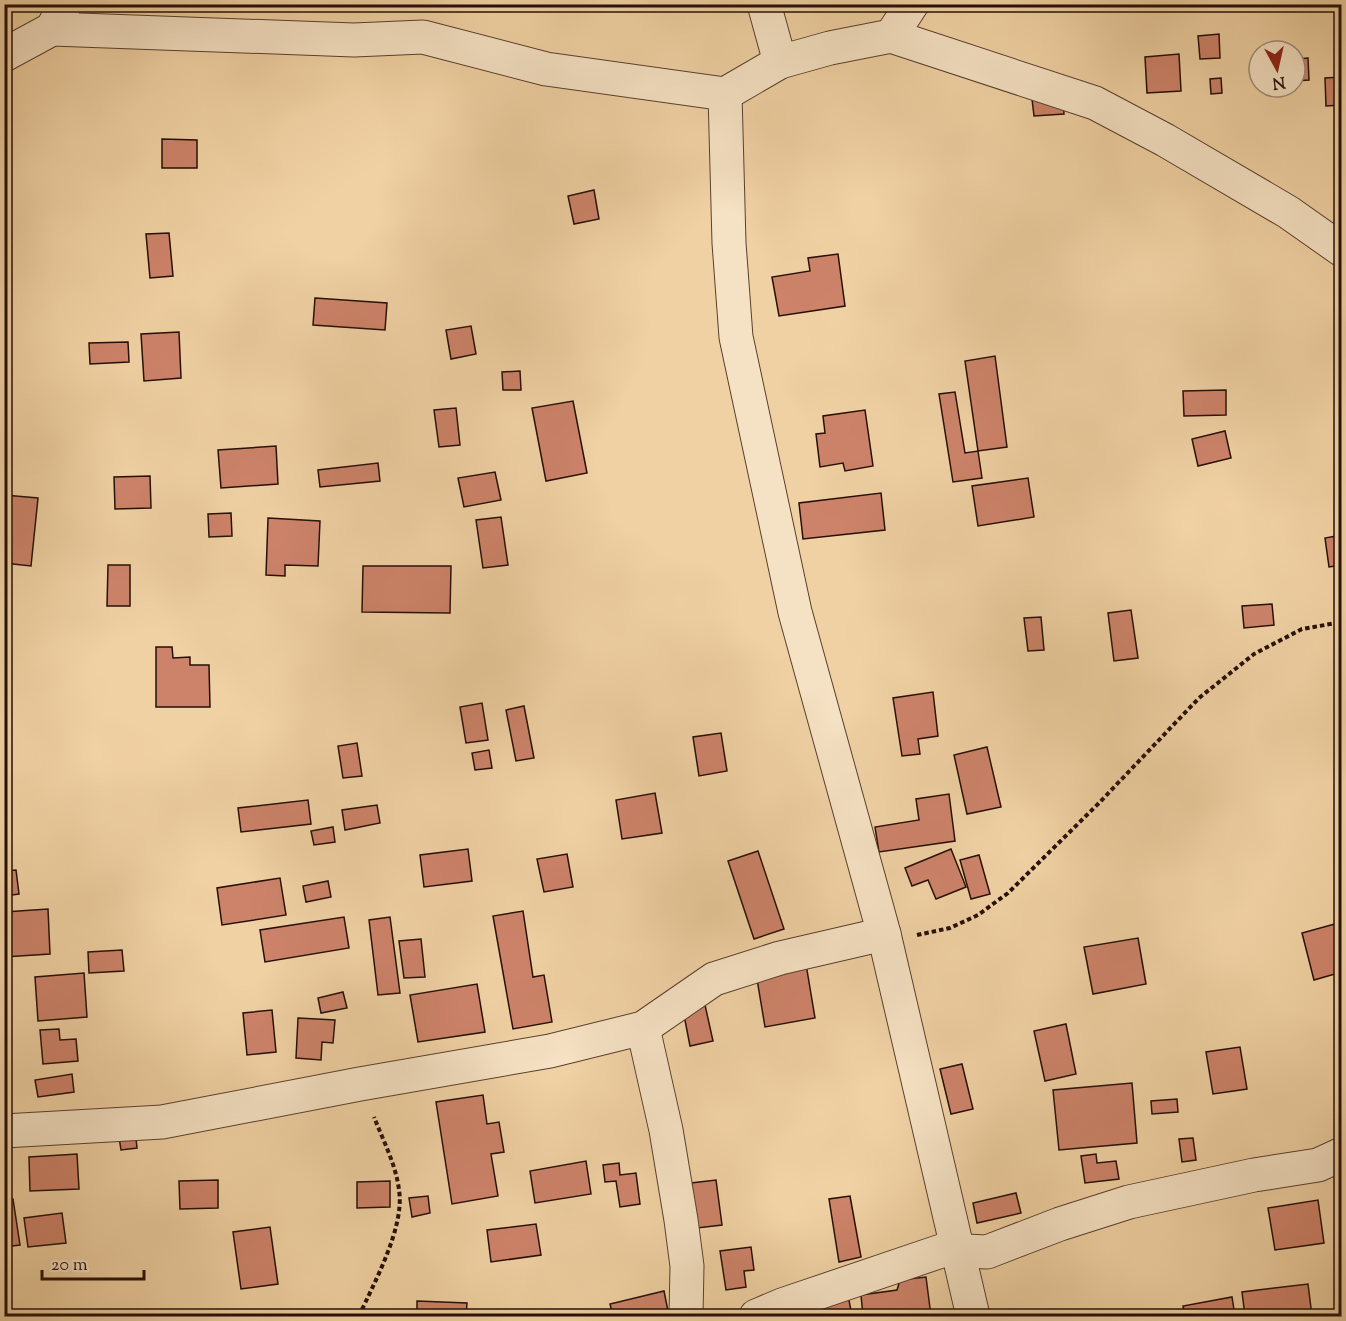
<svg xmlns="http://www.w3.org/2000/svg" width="1346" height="1321" font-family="'Sorts Mill Goudy',serif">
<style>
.building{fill:#cd836a;stroke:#250f07;stroke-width:1.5}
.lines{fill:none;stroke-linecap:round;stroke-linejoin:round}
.street-casing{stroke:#58402e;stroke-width:35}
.path{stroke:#250f07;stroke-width:4;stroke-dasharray:4.5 3;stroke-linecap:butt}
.street{stroke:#f5e1c3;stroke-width:33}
</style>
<rect width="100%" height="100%" fill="#f0d1a3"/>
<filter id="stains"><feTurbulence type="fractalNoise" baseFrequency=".00333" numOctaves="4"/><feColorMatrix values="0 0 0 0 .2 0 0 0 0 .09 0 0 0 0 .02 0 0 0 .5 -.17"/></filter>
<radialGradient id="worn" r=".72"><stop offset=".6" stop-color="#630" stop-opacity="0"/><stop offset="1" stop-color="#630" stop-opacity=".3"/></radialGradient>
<g class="building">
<polygon points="1244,4 1298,4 1298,10 1244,7"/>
<polygon points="1219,34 1220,58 1200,59 1198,36"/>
<polygon points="1179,54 1181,91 1147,93 1145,57"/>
<polygon points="1308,58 1309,80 1295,81 1295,59"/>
<polygon points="1342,77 1342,105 1326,106 1325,78"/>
<polygon points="1221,78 1222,93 1211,94 1210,79"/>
<polygon points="1063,96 1064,114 1034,116 1032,99"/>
<polygon points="162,139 197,140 197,168 162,168"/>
<polygon points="594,190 599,219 574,224 568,196"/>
<polygon points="169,233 173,276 150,278 146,234"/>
<polygon points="838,254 845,306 779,316 772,277 810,271 808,258"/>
<polygon points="315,298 387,303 385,330 313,325"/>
<polygon points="471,326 476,354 451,359 446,330"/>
<polygon points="179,332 181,378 144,381 141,334"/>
<polygon points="128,342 129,362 90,364 89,343"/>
<polygon points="995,356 1007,447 978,451 965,361"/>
<polygon points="520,371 521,390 503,390 502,372"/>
<polygon points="1226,390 1226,415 1184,416 1183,391"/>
<polygon points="955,392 965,453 978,451 982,478 953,482 939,394"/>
<polygon points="573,401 587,473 546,481 532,408"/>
<polygon points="456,408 460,445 439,447 434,410"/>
<polygon points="865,410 873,466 845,471 843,463 820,467 816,434 825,433 823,416"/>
<polygon points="1225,431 1231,458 1198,466 1192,439"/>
<polygon points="276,446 278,484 221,488 218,450"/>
<polygon points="378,463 380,481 320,487 318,470"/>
<polygon points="495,472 501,500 464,507 458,478"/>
<polygon points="150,476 151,508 115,509 114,477"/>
<polygon points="1028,478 1034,517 978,526 972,486"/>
<polygon points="881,493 885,530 803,539 799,503"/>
<polygon points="4,495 38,498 31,566 4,563"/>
<polygon points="231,513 232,536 209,537 208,514"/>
<polygon points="501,517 508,565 483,568 476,520"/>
<polygon points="268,518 320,521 318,566 285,565 285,576 266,575"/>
<polygon points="1342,535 1342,565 1329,567 1325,538"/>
<polygon points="108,565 130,565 130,606 107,606"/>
<polygon points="363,566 451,566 450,613 362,612"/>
<polygon points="1272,604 1274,625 1244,628 1242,606"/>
<polygon points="1131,610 1138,658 1114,661 1108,613"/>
<polygon points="1041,617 1044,650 1028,651 1024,618"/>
<polygon points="156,647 172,647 173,658 190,657 190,665 209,665 210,707 156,707"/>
<polygon points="933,692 938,736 918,739 920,754 902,756 893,698"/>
<polygon points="482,703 488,740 466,743 460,707"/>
<polygon points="524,706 534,758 516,761 506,710"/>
<polygon points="721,733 727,771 699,776 693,737"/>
<polygon points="357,743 362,776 343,778 338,746"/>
<polygon points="987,747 1001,807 967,814 954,755"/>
<polygon points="489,750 492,768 475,770 472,753"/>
<polygon points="4,763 11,764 4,793"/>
<polygon points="655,793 662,833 622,839 616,800"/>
<polygon points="949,794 955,841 879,852 875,827 919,820 916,799"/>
<polygon points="308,800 311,824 241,832 238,808"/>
<polygon points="377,805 380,823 345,830 342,810"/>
<polygon points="333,827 335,842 314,845 311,831"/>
<polygon points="468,849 472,881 424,887 420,855"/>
<polygon points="951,849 966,887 936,899 928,880 912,886 905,868"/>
<polygon points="758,851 784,929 754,939 728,861"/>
<polygon points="567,854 573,887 544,892 537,859"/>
<polygon points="979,855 990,894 971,899 960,860"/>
<polygon points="16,870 19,894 4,896 4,871"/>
<polygon points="280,878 286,915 222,925 217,888"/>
<polygon points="328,881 331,897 306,902 303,886"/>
<polygon points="48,909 50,954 4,957 4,912"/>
<polygon points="523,911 533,977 544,975 552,1022 513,1029 493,916"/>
<polygon points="344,917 349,948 265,962 260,930"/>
<polygon points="390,917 400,993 378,995 369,920"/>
<polygon points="1342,922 1342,972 1314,980 1302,933"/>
<polygon points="1138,938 1146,984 1093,994 1084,947"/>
<polygon points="421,939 425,977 404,978 399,941"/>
<polygon points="122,950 124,971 89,973 88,952"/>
<polygon points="806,964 815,1018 765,1027 756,973"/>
<polygon points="84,973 87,1017 38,1021 35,977"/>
<polygon points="477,984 485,1032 418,1042 410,995"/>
<polygon points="343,992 347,1008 321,1013 318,998"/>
<polygon points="705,1005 713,1041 690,1046 683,1010"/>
<polygon points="272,1010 276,1052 247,1055 243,1013"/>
<polygon points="298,1018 335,1020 333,1043 322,1042 321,1060 296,1058"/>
<polygon points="1066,1024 1076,1074 1045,1081 1034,1031"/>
<polygon points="59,1029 60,1040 76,1039 78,1061 43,1064 40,1030"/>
<polygon points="1240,1047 1247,1089 1213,1094 1206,1052"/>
<polygon points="962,1064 973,1109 951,1114 940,1069"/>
<polygon points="72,1074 74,1092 38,1097 35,1080"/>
<polygon points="1132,1083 1137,1143 1059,1150 1053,1090"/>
<polygon points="483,1095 487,1124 499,1122 504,1152 491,1154 498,1196 452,1204 436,1102"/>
<polygon points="1177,1099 1178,1112 1152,1114 1151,1101"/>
<polygon points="135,1129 137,1148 121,1150 118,1131"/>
<polygon points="1193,1138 1196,1160 1182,1162 1179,1139"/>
<polygon points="77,1154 79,1189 30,1191 29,1157"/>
<polygon points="1096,1154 1097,1163 1116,1161 1119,1179 1085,1183 1081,1156"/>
<polygon points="586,1161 591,1194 535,1203 530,1171"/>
<polygon points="619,1163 620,1175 636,1173 640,1204 620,1207 616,1181 605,1182 603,1165"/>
<polygon points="218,1180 218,1208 180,1209 179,1181"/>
<polygon points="716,1180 722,1225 697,1228 691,1183"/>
<polygon points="390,1181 390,1207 357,1208 357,1182"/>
<polygon points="1016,1193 1021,1213 977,1223 973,1203"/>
<polygon points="428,1196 430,1213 412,1217 409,1198"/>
<polygon points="850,1196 861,1257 839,1262 829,1199"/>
<polygon points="13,1199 20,1245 4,1247 4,1200"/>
<polygon points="1318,1200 1324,1243 1275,1250 1268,1208"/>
<polygon points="62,1213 66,1243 28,1247 24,1218"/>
<polygon points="536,1224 541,1255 491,1262 487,1230"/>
<polygon points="270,1227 278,1284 241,1289 233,1232"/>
<polygon points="751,1247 754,1270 744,1271 746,1287 726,1290 720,1251"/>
<polygon points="926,1277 931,1316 863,1316 861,1295 897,1290 900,1280"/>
<polygon points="1308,1284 1312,1316 1245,1316 1242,1292"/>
<polygon points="664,1291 669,1316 613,1316 610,1304"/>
<polygon points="848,1295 852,1316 826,1316 823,1299"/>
<polygon points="1232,1297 1235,1316 1185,1316 1183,1306"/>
<polygon points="417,1301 467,1303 466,1316 417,1316"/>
</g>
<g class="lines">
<g class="street-casing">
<g id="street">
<polyline points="764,4 780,62"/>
<polyline points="912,4 891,36 830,48 780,62 725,94 729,243 736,337 795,612 884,934 973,1316"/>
<polyline points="52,29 354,40 423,37 546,69 725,94"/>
<polyline points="891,36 1095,103 1165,140 1288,212 1342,250"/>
<polyline points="4,55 52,29 65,4"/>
<polyline points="643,1028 666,1130 681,1220 687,1266 686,1316"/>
<polyline points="4,1131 162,1122 360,1084 550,1051 643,1028 714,979 780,958 884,934"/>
<polyline points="756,1316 782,1305 956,1246 965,1251 987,1252 1060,1224 1129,1202 1254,1175 1318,1165 1342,1154"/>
</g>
</g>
<g class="path">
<polyline points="917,935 950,928 978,915 1008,893 1098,804 1199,698 1254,654 1302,629 1342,622"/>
<path d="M359,1316C374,1283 405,1227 399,1190C396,1165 383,1140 374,1117"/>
</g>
<use href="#street" class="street"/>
</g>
<rect width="1346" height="1321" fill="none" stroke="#f0d1a3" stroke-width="24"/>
<rect x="6" y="6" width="1334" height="1309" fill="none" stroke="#250f07" stroke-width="3"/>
<rect x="12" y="12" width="1322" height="1297" fill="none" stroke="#250f07" stroke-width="1.5"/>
<g transform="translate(1277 69) rotate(172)"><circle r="28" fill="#f5e1c3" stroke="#a28d78" stroke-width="1.5"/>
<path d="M0-4.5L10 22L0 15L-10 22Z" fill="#8f2418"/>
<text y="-9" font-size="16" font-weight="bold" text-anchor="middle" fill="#250f07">N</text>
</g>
<path d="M42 1270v9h102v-9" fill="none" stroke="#250f07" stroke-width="3"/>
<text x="51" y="1270" font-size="18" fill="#250f07" stroke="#f5e1c3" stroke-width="4.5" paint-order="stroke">20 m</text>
<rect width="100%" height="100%" filter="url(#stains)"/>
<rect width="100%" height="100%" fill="url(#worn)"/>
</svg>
